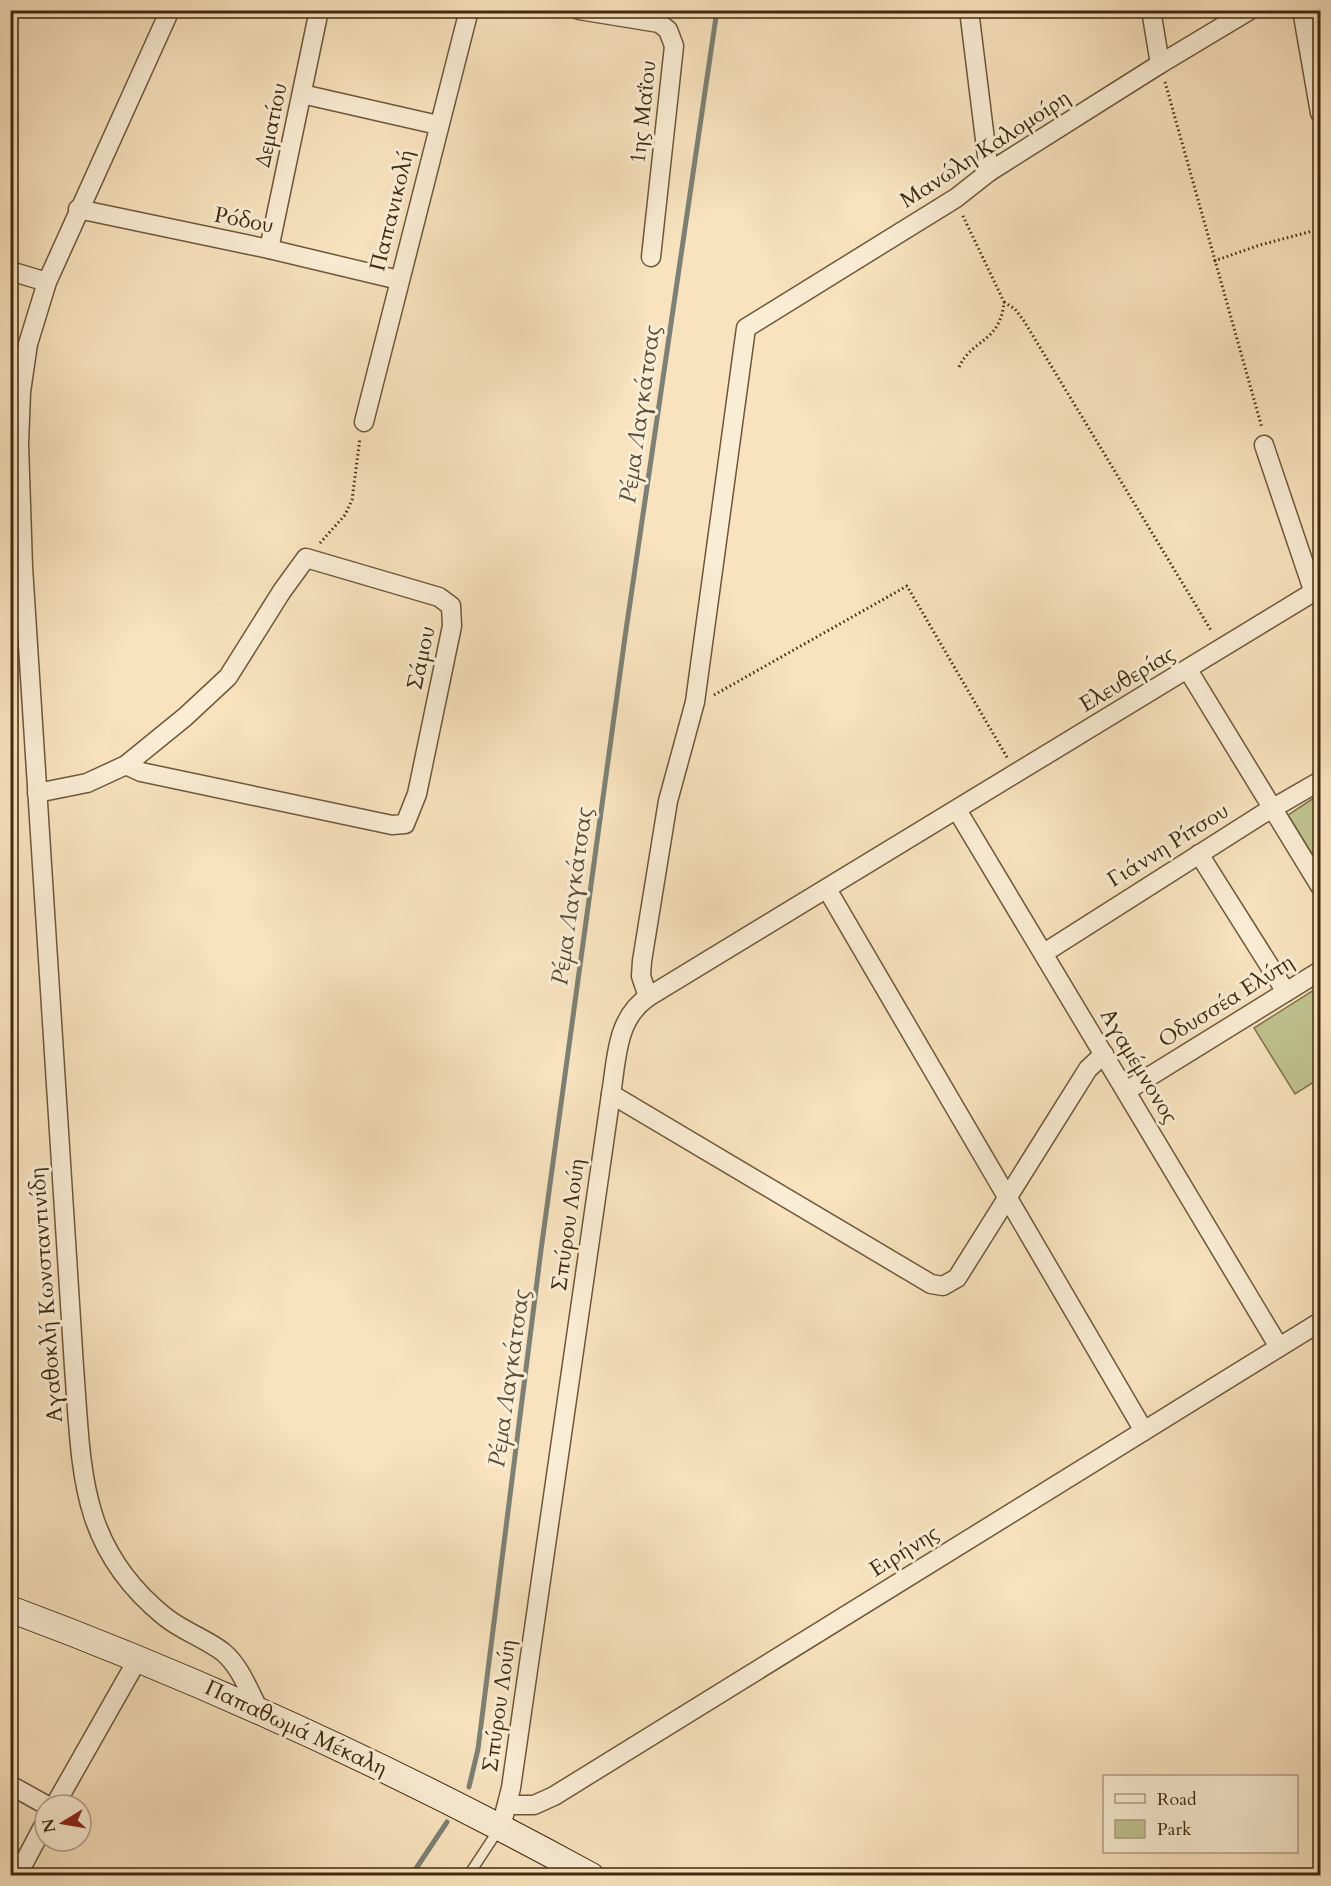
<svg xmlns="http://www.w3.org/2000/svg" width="1331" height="1886" font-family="Cardo,serif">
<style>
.green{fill:#c0c38f;stroke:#80764e;stroke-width:1.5}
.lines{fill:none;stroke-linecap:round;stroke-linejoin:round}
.stream{stroke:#7b8176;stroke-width:5}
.lane-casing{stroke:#6e5839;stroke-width:12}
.street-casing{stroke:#6e5839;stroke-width:21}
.secondary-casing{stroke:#402a0d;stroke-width:28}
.path{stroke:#402a0d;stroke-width:3;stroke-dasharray:1.5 3;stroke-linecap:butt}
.lane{stroke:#faedd5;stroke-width:9}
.street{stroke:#faedd5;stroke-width:18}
.secondary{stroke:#faedd5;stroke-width:26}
.labels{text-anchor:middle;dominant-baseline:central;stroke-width:6;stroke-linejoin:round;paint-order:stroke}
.street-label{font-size:22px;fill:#402a0d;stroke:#faedd5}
.water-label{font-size:24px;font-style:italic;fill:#584e39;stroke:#faedd5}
</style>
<rect width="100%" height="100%" fill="#f8e3be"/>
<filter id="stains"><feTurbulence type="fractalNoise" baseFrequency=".00333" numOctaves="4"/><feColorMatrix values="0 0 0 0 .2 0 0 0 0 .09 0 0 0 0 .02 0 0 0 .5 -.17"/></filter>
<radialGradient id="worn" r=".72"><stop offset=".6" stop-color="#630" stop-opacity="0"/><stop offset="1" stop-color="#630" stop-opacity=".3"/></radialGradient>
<g class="green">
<polygon points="1320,794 1320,867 1288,815"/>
<polygon points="1320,986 1320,1078 1295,1094 1254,1028"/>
</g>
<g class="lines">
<g class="stream">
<polyline points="469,1787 478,1749 541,1250 625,637 717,10"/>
<polyline points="411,1876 447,1822"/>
</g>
<g class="lane-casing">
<polyline id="lane" points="468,1876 499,1829"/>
</g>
<g class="street-casing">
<g id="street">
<path d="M170,10L47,282L28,344L21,392L19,444L23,567L74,1367C82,1469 78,1546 164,1616C182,1631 205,1638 223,1652C240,1666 249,1691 259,1710"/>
<polyline points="579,10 659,23 668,30 674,46 651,257"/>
<polyline points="969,10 989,172"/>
<polyline points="1151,10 1160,64"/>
<polyline points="1302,10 1320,113"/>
<polyline points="302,94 438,125"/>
<polyline points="78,209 269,249 399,280"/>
<polyline points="269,249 319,10"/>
<polyline points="10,271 47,282"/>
<polyline points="364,422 469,10"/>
<polyline points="1264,445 1314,593"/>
<polyline points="1188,670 1320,886"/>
<polyline points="37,793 87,783 126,765 141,772 392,825 405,824 417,794 452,626 451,606 439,597 306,558 282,591 228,677 185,717 126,765"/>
<polyline points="957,810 1279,1347"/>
<polyline points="1199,854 1286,992"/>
<polyline points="827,889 1144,1431"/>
<polyline points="1044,953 1261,815 1320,781"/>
<polyline points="648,997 641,976 642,961 668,801 695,702 746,328 956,198 989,172 1160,64 1250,10"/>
<polyline points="1126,1091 1320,971"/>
<polyline points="611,1094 931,1284 943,1286 957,1278 1088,1069 1104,1054"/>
<polyline points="10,1785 46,1805"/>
<polyline points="55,1805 139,1657"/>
<polyline points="508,1805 534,1805 554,1796 1320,1322"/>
<path d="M501,1827L511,1788L611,1094C617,1058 616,1019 648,997L1320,588"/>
<polyline points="17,1876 45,1823"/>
</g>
</g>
<g class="secondary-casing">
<path id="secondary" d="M10,1609C211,1684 403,1773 591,1876"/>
</g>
<g class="path">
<polyline points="1165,82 1262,428"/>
<polyline points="1214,261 1260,245 1320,229"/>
<polyline points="1004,302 1015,309 1024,321 1212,632"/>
<path d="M959,367C973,338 1000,343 1004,302L962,214"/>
<polyline points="320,543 345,515 352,500 360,438"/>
<polyline points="714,695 907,586 1008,759"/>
</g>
<use href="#lane" class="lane"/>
<use href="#street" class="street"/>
<use href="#secondary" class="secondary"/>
</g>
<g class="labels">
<g class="street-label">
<text transform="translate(643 112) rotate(-84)">1ης Μαΐου</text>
<text transform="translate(271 125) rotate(-78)">Δεματίου</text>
<text transform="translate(985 149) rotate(-33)">Μανώλη Καλομοίρη</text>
<text transform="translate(392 210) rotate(-76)">Παπανικολή</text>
<text transform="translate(244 220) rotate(11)">Ρόδου</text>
<text transform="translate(421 658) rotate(-78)">Σάμου</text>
<text transform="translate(1127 679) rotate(-31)">Ελευθερίας</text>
<text transform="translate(1168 845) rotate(-32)">Γιάννη Ρίτσου</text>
<text transform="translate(1226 1001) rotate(-32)">Οδυσσέα Ελύτη</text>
<text transform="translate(1139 1066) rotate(59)">Αγαμέμνονoς</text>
<text transform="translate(568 1225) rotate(-82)">Σπύρου Λούη</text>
<text transform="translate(46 1295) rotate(-94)">Αγαθοκλή Κωνσταντινίδη</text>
<text transform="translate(904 1551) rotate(-32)">Ειρήνης</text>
<text transform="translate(499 1706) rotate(-82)">Σπύρου Λούη</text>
<text transform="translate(296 1728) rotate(25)">Παπαθωμά Μέκαλη</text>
</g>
<g class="water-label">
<text transform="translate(640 414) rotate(-82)">Ρέμα Λαγκάτσας</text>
<text transform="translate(572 896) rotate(-82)">Ρέμα Λαγκάτσας</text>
<text transform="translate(509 1378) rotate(-82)">Ρέμα Λαγκάτσας</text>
</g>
</g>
<rect width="1331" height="1886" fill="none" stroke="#f8e3be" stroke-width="36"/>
<rect x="12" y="12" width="1307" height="1862" fill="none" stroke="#402a0d" stroke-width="3"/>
<rect x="18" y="18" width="1295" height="1850" fill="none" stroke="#402a0d" stroke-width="1.5"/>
<rect x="1103" y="1775" width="195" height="78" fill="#faedd5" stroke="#b09f85" stroke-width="1.5"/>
<rect x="1115" y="1794" width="30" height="9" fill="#faedd5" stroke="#b09f85" stroke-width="1.5"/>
<text x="1157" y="1805" font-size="18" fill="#402a0d">Road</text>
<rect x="1115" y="1820" width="30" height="18" fill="#c0c38f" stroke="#b09f85" stroke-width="1.5"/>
<text x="1157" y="1835" font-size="18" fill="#402a0d">Park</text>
<g transform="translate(63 1823) rotate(259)"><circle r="28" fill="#faedd5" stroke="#b09f85" stroke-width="1.5"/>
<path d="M0-4.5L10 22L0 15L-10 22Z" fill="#8f2418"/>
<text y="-9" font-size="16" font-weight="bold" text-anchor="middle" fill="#402a0d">N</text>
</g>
<rect width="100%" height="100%" filter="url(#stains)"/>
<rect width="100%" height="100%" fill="url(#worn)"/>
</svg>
